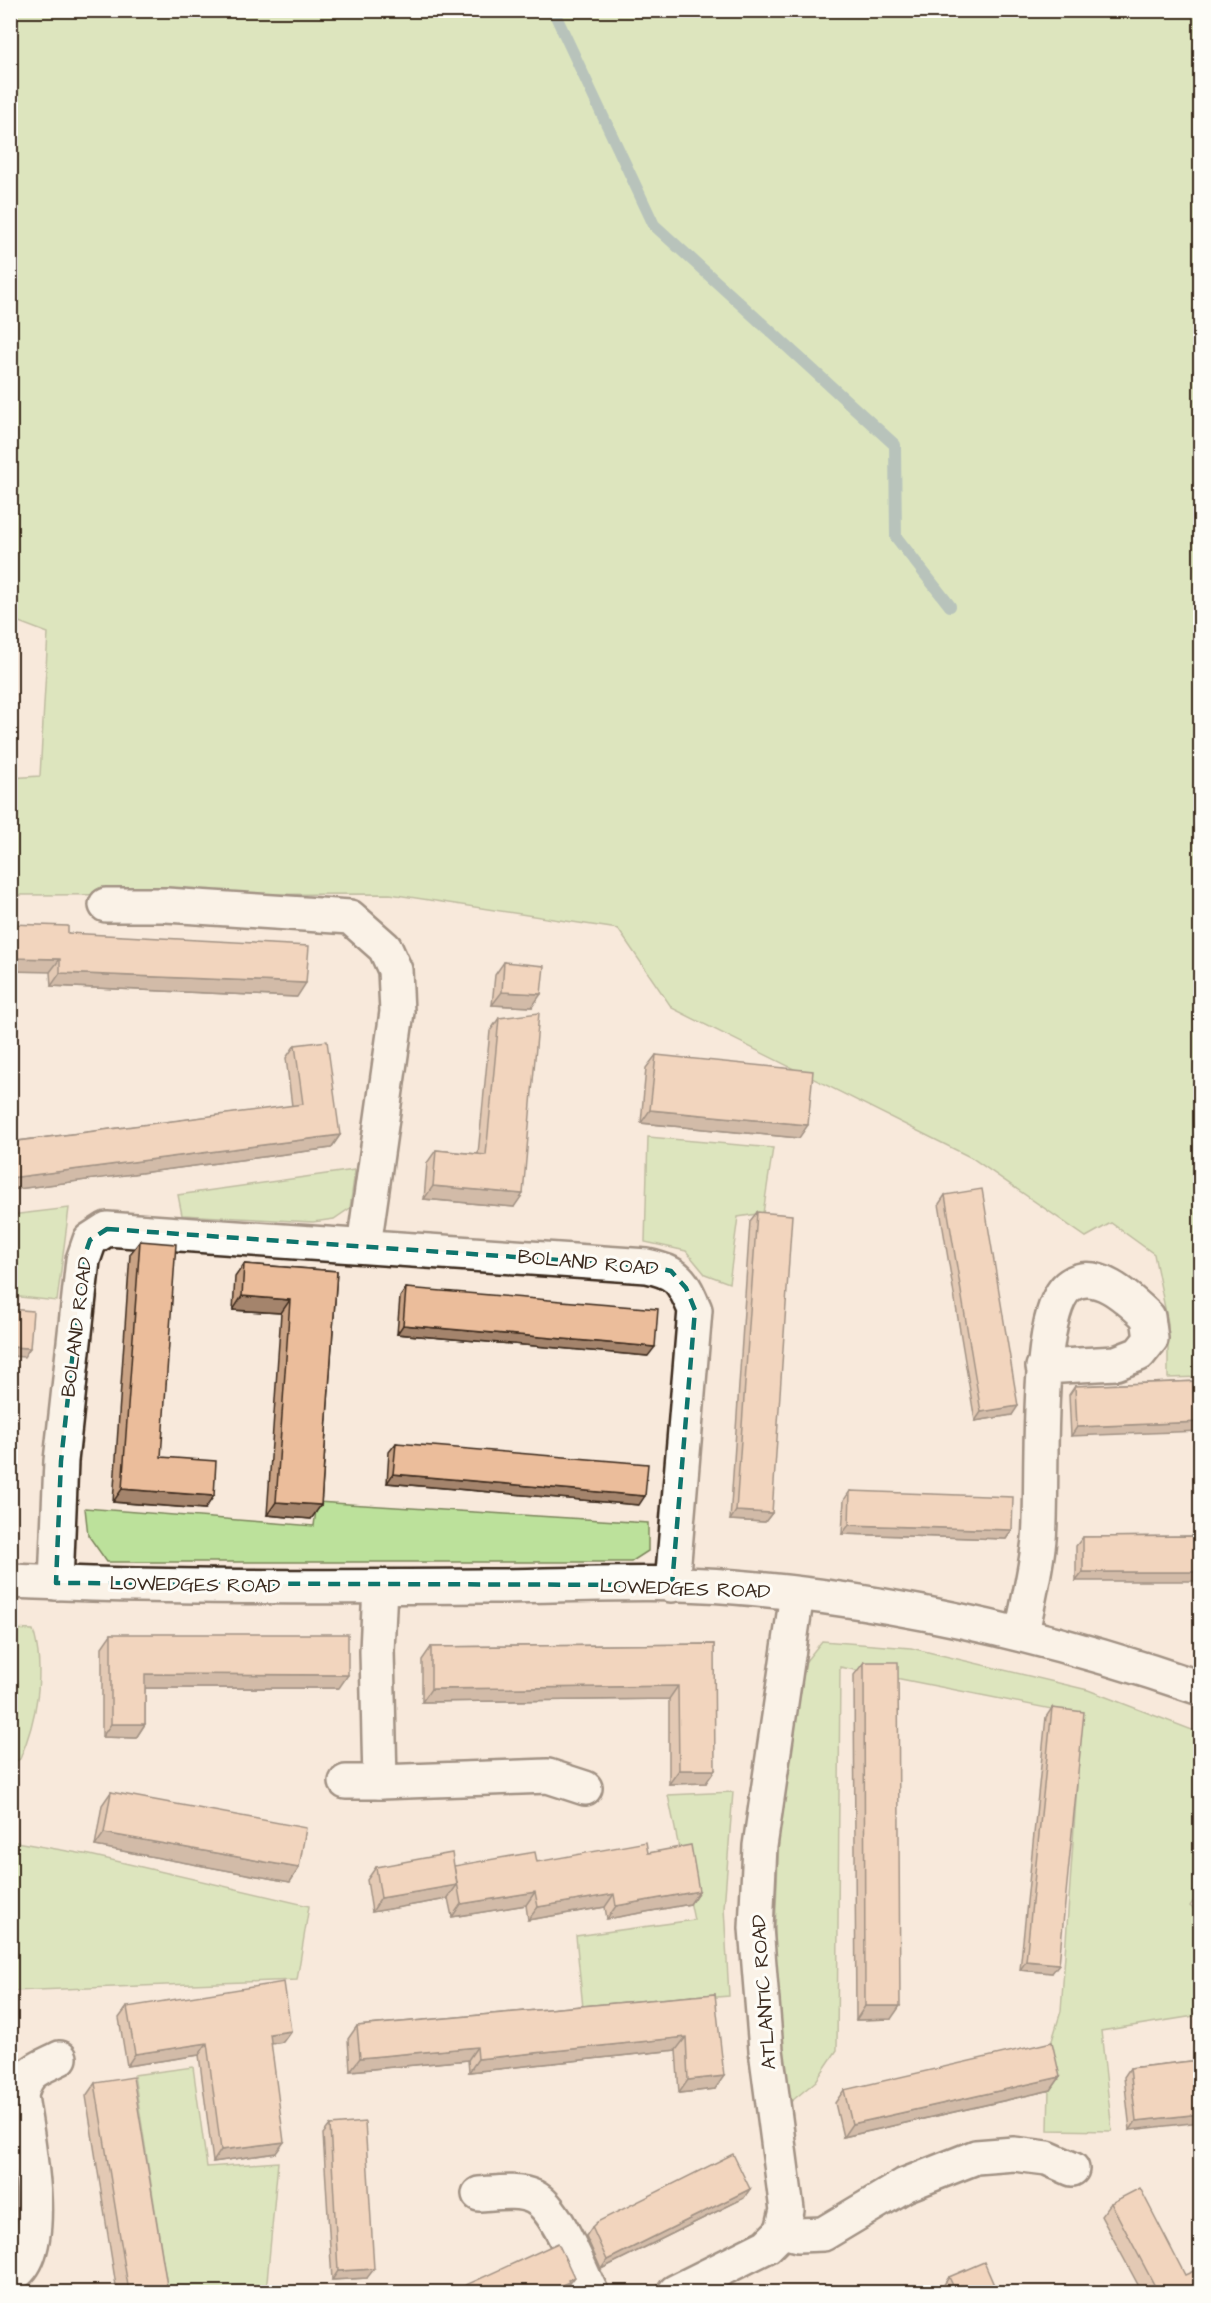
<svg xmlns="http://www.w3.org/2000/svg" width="1211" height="2303" font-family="'Architects Daughter',sans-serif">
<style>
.green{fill:#bce19b;stroke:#7c865c;stroke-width:1.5}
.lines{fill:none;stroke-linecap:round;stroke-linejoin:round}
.stream{stroke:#6c9696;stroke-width:12}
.minor-casing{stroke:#3b2a1e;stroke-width:38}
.minor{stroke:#fdfcf7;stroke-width:33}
.wall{fill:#caa385;stroke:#3b2a1e;stroke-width:1.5}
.shaded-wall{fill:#a4846c;stroke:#3b2a1e;stroke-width:1.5}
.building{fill:#ebbd9b;stroke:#3b2a1e;stroke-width:1.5}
.marked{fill:none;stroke:#0f766e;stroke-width:4.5;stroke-dasharray:12 8;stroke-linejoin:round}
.labels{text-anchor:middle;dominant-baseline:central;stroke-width:6;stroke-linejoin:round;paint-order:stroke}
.street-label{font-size:20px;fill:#3b2a1e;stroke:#fdfcf7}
</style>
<rect width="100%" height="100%" fill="#f8e9db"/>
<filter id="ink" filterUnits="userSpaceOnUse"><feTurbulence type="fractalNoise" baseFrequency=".0167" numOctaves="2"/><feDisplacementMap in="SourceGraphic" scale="12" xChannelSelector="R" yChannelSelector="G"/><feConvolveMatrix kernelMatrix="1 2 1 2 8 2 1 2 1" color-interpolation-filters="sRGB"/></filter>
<g filter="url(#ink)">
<g class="green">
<polygon points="11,11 1200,11 1200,1377 1168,1378 1168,1323 1154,1254 1111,1223 1086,1237 972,1158 672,1008 618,929 390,894 11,895 10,778 40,776 48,633 11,619"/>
<polygon points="648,1137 773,1148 763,1213 738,1217 729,1283 705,1274 686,1251 645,1242"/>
<polygon points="355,1170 350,1208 334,1219 313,1222 182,1215 178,1195"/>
<polygon points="69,1208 57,1301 11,1296 11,1215"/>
<polygon points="317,1502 648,1523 648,1551 631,1562 107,1562 88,1535 85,1508 314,1526"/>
<path d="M10,1629L33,1630C46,1671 36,1721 20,1759L11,1764Z"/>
<polygon points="822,1641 911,1648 1088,1690 1200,1733 1200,1892 1190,1906 1200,1914 1200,2015 1101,2031 1112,2131 1048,2130 1050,2047 1061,2011 1082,1715 840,1667 837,2050 816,2081 787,2105 779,2076 775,1931 781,1790 806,1661"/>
<polygon points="733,1792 724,1908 729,1996 583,2008 576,1936 694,1920 668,1795"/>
<polygon points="10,1841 90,1855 309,1906 297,1980 11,1991"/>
<polygon points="193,2067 207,2167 278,2162 266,2292 168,2292 134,2075"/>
</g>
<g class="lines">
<polyline class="stream" points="553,10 654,225 895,445 896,537 950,606"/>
<g class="minor-casing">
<g id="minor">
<polyline points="106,905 166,905 350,917 385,948 395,970 397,1012 364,1246"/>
<path d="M10,1581C167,1588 325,1587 482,1586C566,1586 652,1580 735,1587C896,1600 1049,1636 1200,1688"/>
<path d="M56,1583L61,1461L83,1260L90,1240L107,1229L647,1266C679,1273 682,1280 695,1310L672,1585"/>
<polyline points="380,1587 377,1651 380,1782 548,1776 585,1788"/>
<path d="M1022,1633C1028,1602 1036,1570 1039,1539C1044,1490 1032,1310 1070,1285C1097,1267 1130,1300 1148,1317L1151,1339L1139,1354L1116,1363L1043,1367"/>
<polyline points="346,1782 380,1782"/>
<path d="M479,2194C496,2193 518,2189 534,2197C558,2209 579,2269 591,2292"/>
<polyline points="782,2231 798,2235 823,2234 905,2185 976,2157 1014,2154 1047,2158 1072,2169"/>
<path d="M10,2276C54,2258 26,2135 21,2096C26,2070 38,2069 60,2058"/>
<polyline points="675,2292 767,2246 782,2231 787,2210 766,2050 756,1928 760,1846 797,1594"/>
</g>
</g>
<use href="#minor" class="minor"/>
</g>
<g class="wall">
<polygon points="68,933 297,997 51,986 50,972"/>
<polygon points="504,962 532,1007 492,1005 495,975"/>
<polygon points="499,1018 514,1207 424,1199 427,1163 436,1150 478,1154 490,1031"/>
<polygon points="295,1045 340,1135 331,1148 10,1190 10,1142 292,1106 286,1058"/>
<polygon points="656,1055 799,1138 641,1123 646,1068"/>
<polygon points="945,1195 1012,1415 975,1421 939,1204"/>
<polygon points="757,1212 772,1513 765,1522 730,1520 750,1221"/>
<polygon points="140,1241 161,1457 205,1509 113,1502 130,1254"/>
<polygon points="244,1264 337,1271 321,1505 311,1519 267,1515 281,1313 233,1310 235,1277"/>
<polygon points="406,1288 648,1356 397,1334 400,1297"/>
<polygon points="1200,1381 1071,1436 1069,1395 1075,1386"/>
<polygon points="396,1443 639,1505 387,1483 389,1452"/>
<polygon points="850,1491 1012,1530 1006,1539 842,1534 844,1500"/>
<polygon points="1200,1536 1076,1581 1076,1546 1083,1537"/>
<polygon points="111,1634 339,1688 145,1688 145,1724 136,1738 102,1737 102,1647"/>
<polygon points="714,1644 706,1783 669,1784 669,1699 422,1702 422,1660 431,1647"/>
<polygon points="864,1662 891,2019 856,2020 854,1675"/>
<polygon points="1052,1708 1052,1973 1020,1970 1046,1717"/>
<polygon points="111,1792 299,1868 290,1882 95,1846 102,1805"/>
<polygon points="648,1853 699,1891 690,1904 607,1919 605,1907 528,1920 526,1905 452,1917 448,1898 447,1899 372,1912 367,1880 376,1867 454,1866 537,1862"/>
<polygon points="715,1994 715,2089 679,2093 676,2050 469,2072 468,2060 350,2071 348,2039 357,2026"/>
<polygon points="127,2007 283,2042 271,2044 276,2153 213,2162 199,2055 127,2066 119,2018"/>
<polygon points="1200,2060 1130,2130 1124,2077 1130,2068"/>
<polygon points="1060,2077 1051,2090 843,2137 835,2103 844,2090"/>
<polygon points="95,2083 168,2292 117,2292 86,2096"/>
<polygon points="330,2125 367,2278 332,2280 323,2134"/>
<polygon points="744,2198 601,2269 586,2236 592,2227"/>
<polygon points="1111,2203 1185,2275 1200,2292 1142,2292 1101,2216"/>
<polygon points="949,2277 997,2292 946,2292 943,2286"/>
</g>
<g class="shaded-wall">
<polygon points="10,958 60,959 50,972 10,971"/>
<polygon points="60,973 306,983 297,997 51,986"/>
<polygon points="502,992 541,994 532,1007 492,1005"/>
<polygon points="650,1110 808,1125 799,1138 641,1123"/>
<polygon points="340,1135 331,1148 10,1190 10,1178"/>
<polygon points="433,1186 523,1194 514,1207 424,1199"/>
<polygon points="242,1296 290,1300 281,1313 233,1310"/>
<polygon points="403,1325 655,1347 648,1356 397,1334"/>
<polygon points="10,1347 30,1348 24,1357 10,1356"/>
<polygon points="1018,1406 1012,1415 975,1421 981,1412"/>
<polygon points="1200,1422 1200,1431 1071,1436 1077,1427"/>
<polygon points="393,1474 645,1496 639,1505 387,1483"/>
<polygon points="122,1489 214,1496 205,1509 113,1502"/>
<polygon points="276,1502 321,1505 311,1519 267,1515"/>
<polygon points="736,1511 772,1513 765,1522 730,1520"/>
<polygon points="849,1525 1012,1530 1006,1539 842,1534"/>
<polygon points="1083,1572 1200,1572 1200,1581 1076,1581"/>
<polygon points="145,1674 348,1675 339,1688 136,1688"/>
<polygon points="678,1686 669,1699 422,1702 431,1689"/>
<polygon points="111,1724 145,1724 136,1738 102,1737"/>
<polygon points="679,1770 715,1770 706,1783 669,1784"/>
<polygon points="104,1833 299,1868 290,1882 95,1846"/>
<polygon points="457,1885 447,1899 372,1912 381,1898"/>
<polygon points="699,1891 690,1904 607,1919 616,1906"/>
<polygon points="535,1892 526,1905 452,1917 461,1904"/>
<polygon points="614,1894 605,1907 528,1920 538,1907"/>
<polygon points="1026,1961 1059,1964 1052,1973 1020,1970"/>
<polygon points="865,2006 900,2006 891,2019 856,2020"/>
<polygon points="291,2031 283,2042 262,2045 270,2034"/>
<polygon points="686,2037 676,2050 469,2072 478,2059"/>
<polygon points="207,2043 199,2055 127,2066 135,2054"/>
<polygon points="477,2047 468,2060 350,2071 360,2058"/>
<polygon points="724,2076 715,2089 679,2093 688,2080"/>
<polygon points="1060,2077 1051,2090 843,2137 852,2124"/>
<polygon points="1200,2114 1200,2122 1130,2130 1136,2121"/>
<polygon points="284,2142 276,2153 213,2162 221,2150"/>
<polygon points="750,2189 744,2198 601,2269 607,2260"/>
<polygon points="374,2269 367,2278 332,2280 338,2271"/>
<polygon points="574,2277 567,2286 565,2287 562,2291 558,2292 545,2292"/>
<polygon points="1167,2287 1163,2292 1157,2292 1158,2292"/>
</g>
<g class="building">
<polygon points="10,924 68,926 68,933 309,946 306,983 60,973 60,959 10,958"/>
<polygon points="504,962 544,966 541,994 502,992"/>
<polygon points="539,1013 523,1194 433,1186 436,1150 486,1155 499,1018"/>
<polygon points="327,1041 340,1135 10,1178 10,1142 303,1104 295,1045"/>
<polygon points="656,1055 813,1071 808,1125 650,1110"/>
<polygon points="982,1189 1018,1406 981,1412 945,1195"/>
<polygon points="757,1212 792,1215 772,1513 736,1511"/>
<polygon points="140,1241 176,1244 161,1457 216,1461 214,1496 122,1489"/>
<polygon points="244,1264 337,1271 321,1505 276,1502 290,1300 242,1296"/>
<polygon points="406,1288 658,1309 655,1347 403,1325"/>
<polygon points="10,1309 33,1311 30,1348 10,1347"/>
<polygon points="1200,1381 1200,1422 1077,1427 1075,1386"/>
<polygon points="396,1443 648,1464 645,1496 393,1474"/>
<polygon points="10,1466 15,1466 13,1505 10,1505"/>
<polygon points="850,1491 1013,1497 1012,1530 849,1525"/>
<polygon points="1200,1536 1200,1572 1083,1572 1083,1537"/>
<polygon points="111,1634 348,1634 348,1675 145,1674 145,1724 111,1724"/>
<polygon points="714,1644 715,1770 679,1770 678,1686 431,1689 431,1647"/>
<polygon points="864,1662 898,1662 900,2006 865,2006"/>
<polygon points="1052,1708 1084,1712 1059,1964 1026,1961"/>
<polygon points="111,1792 306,1828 299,1868 104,1833"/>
<polygon points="646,1842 648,1853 691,1845 699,1891 616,1906 614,1894 538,1907 535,1892 461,1904 454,1866 535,1852 537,1862"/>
<polygon points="452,1853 457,1885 381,1898 376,1867"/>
<polygon points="284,1982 291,2031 270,2034 284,2142 221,2150 207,2043 135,2054 127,2007"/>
<polygon points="715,1994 724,2076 688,2080 686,2037 478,2059 477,2047 360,2058 357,2026"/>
<polygon points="1052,2042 1060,2077 852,2124 844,2090"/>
<polygon points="1200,2060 1200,2114 1136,2121 1130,2068"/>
<polygon points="133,2077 168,2292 129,2292 95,2083"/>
<polygon points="365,2122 374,2269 338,2271 330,2125"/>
<polygon points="733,2154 750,2189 607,2260 592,2227 597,2222"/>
<polygon points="1140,2188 1185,2275 1196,2270 1200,2279 1200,2292 1170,2292 1167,2287 1158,2292 1111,2203"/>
<polygon points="558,2243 574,2277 568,2280 569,2282 545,2292 451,2292"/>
<polygon points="984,2262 997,2292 956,2292 949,2277"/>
<polygon points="864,2289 866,2292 856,2292"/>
</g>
</g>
<path d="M0 0H1211V2303H0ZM107,1229L647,1266L671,1271L686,1288L695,1310L672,1585L56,1583L61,1461L83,1260L90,1240Z" fill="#f8e9db" fill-opacity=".55" fill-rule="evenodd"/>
<path class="marked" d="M107,1229L647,1266L671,1271L686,1288L695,1310L672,1585L56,1583L61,1461L83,1260L90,1240Z"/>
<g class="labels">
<g class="street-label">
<text transform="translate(588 1263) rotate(5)">BOLAND ROAD</text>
<text transform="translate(77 1327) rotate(-83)">BOLAND ROAD</text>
<text transform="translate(195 1585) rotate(1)">LOWEDGES ROAD</text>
<text transform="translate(685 1589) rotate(2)">LOWEDGES ROAD</text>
<text transform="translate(764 1992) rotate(-94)">ATLANTIC ROAD</text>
</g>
</g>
<rect width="1211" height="2303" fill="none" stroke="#fdfcf7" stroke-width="36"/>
<rect x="18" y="18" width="1175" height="2267" fill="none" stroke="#3b2a1e" stroke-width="2" filter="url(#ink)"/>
</svg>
